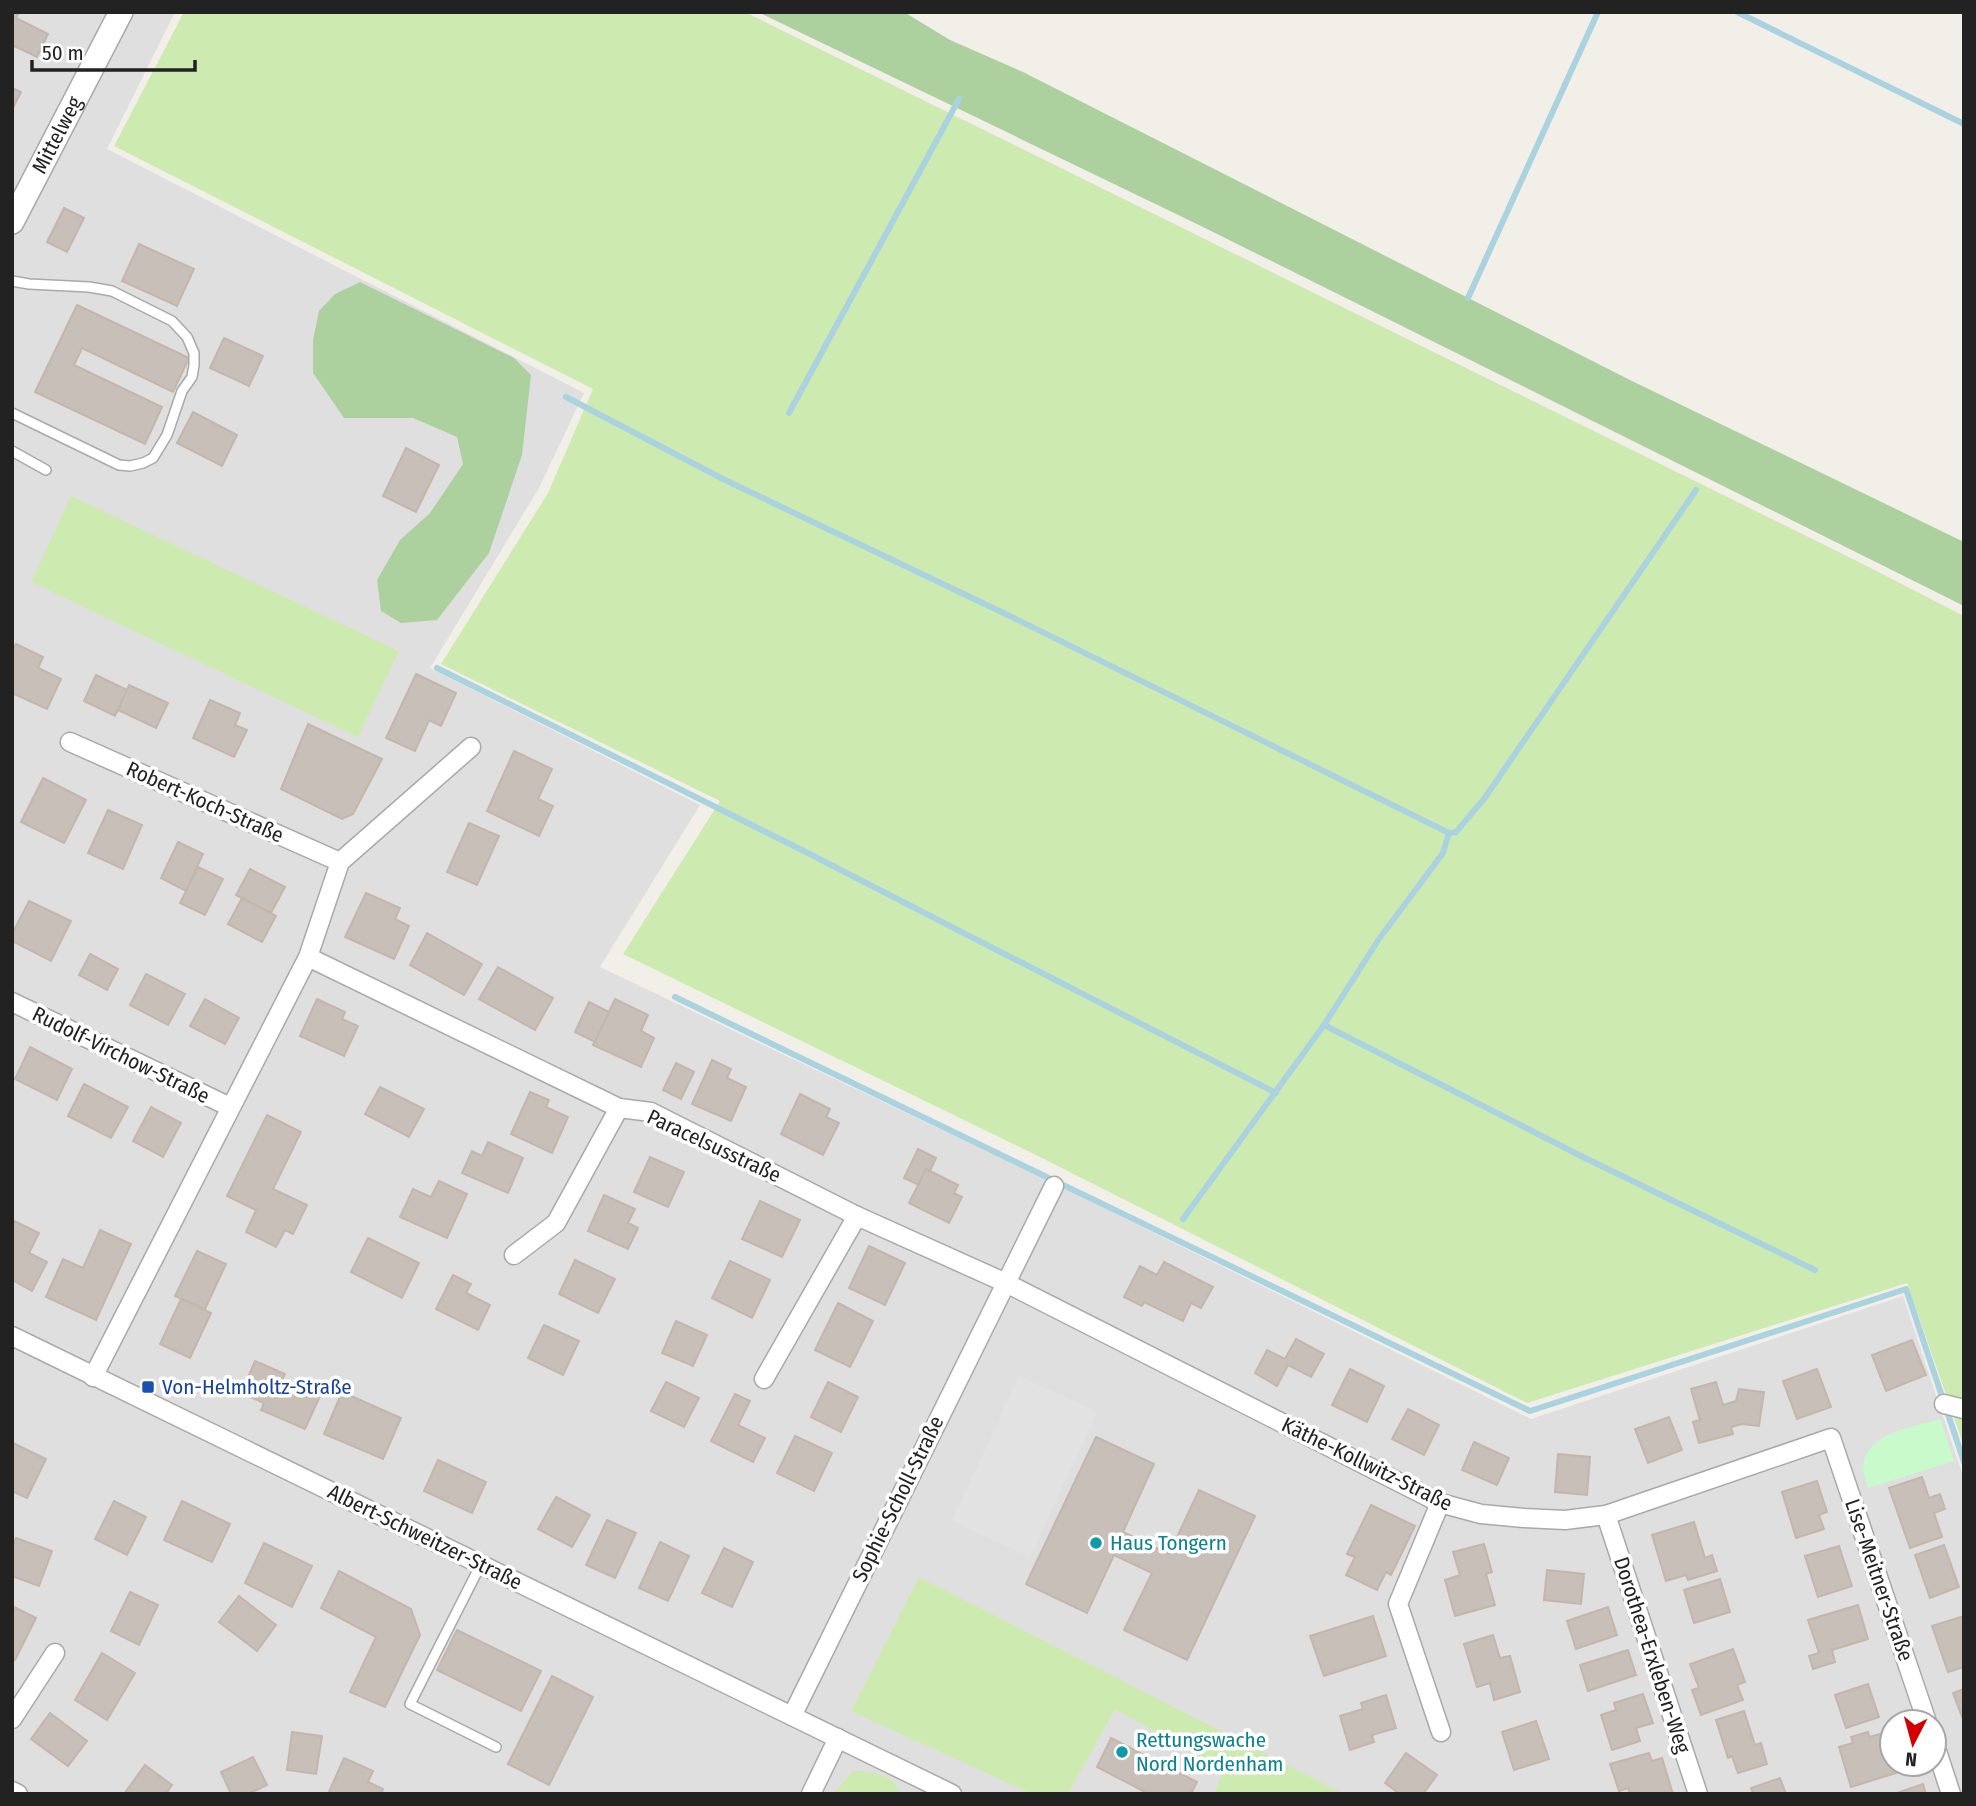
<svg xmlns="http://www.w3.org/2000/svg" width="1976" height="1806" font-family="'Fira Sans Condensed',sans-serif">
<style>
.residential{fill:#e0dfdf;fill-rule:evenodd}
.grass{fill:#cdebb0}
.forest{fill:#add19e}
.park{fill:#c8facc}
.parking{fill:#e2e2e2}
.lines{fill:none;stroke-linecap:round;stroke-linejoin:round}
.stream{stroke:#aad3df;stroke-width:6}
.building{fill:#c7bfb8;stroke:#c4b6ab;stroke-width:2}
.service-casing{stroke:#a9a9a9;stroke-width:12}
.minor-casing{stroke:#a9a9a9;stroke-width:21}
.tertiary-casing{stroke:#a9a9a9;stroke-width:26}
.service{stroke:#fff;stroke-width:9}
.minor{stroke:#fff;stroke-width:18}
.tertiary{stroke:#fff;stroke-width:23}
.transit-dot{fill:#1a4fb4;stroke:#fff;stroke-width:2.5}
.culture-dot{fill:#0f9aa8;stroke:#fff;stroke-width:2.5}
.labels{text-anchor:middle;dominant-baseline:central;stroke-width:7;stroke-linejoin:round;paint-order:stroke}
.street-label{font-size:21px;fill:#222;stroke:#fff}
.transit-label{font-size:21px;fill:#164399;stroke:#fff;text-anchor:start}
.culture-label{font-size:21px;fill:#0d838f;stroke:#fff;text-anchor:start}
</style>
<rect width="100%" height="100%" fill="#f2efe9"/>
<path class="residential" d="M12,12H175L107,149L584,393L539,488L430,668L700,805L600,967L1047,1180L1531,1419L1903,1296L1964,1479V1794H12ZM1892,1722H1934V1764H1892Z"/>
<g class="grass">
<polygon points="184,12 745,12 1855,560 1964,616 1964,1446 1907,1283 1527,1403 1044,1159 623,954 720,801 441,664 548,493 593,389 114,146"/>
<polygon points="71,496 399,651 358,737 31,582"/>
<polygon points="919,1577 1344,1794 1214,1794 1223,1770 1115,1709 1068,1794 1032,1794 851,1711"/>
<path d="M853,1771C875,1771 891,1773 901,1794H833Z"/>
</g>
<g class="forest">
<polygon points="758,12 904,12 950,40 1023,72 1630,380 1964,542 1964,606 1201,226"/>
<polygon points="360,282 514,358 531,375 522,455 489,553 437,620 401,623 381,611 377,580 400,540 430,513 463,464 457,437 413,418 344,418 313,373 313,340 319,311 335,294"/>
</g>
<path class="park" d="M1940,1419L1954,1461L1868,1488C1866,1481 1863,1473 1863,1466C1867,1432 1914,1427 1940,1419Z"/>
<polygon class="parking" points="1019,1376 1097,1412 1030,1557 952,1521"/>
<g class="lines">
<g class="stream">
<polyline points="1737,12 1964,124"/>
<polyline points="1468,298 1598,12"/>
<polyline points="566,397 723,479 1014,618 1449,833 1456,832 1484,799 1696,490"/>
<polyline points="789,413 959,99"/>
<polyline points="437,668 798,848 1276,1093"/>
<polyline points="675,997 1530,1411 1906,1289 1964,1462"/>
<polyline points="1324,1025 1581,1156 1815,1270"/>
<polyline points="1183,1219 1324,1025 1379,939 1443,853 1449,833"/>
</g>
</g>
<g class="building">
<polygon points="12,12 19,12 16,18 48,34 37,57 12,45"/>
<polygon points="12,88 21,92 12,110"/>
<polygon points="64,208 84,218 67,252 47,242"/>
<polygon points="139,244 194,269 177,306 122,281"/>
<polygon points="77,305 189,358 173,392 82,348 74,365 162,407 145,444 35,392"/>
<polygon points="224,338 263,356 249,386 210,368"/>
<polygon points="193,412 237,435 222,466 177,443"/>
<polygon points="406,448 439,465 416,512 383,496"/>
<polygon points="16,644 43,657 38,668 61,679 47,709 12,693 12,651"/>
<polygon points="416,674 456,693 441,726 429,720 415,751 386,738"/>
<polygon points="96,675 127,690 115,716 84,701"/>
<polygon points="129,685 168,703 156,728 118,710"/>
<polygon points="210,700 240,713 235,725 247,730 234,757 193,738"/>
<polygon points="308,724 382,759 353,814 342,819 281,789"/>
<polygon points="514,751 552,769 538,799 553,806 539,836 487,811"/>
<polygon points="43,778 86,800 64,843 21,822"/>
<polygon points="108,810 142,825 123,869 88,853"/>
<polygon points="469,823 499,836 477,885 447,872"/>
<polygon points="178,842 203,854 186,891 161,878"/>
<polygon points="198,867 223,879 205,915 180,903"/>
<polygon points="250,869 285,887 271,913 236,895"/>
<polygon points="366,893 400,908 395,919 409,926 394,959 345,937"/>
<polygon points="242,898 276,916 262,942 228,924"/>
<polygon points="29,901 71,921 51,961 12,941 12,934"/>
<polygon points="427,933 482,964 464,995 410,965"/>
<polygon points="90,954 118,969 107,990 79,975"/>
<polygon points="498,967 553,998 535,1030 479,999"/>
<polygon points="146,974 185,994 168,1025 130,1005"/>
<polygon points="205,999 239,1018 225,1044 190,1026"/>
<polygon points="317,999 345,1012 342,1019 358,1026 344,1056 300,1036"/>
<polygon points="615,999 648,1015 641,1031 654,1038 641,1067 593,1045"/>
<polygon points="589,1002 609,1012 595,1042 575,1032"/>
<polygon points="30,1047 72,1069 57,1100 15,1079"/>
<polygon points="712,1060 731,1069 727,1078 746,1087 731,1121 692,1104"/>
<polygon points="676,1063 694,1072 681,1099 663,1090"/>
<polygon points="84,1084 128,1107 111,1138 68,1116"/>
<polygon points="380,1087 424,1109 409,1137 365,1114"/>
<polygon points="530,1092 549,1100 546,1107 568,1117 552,1153 511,1134"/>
<polygon points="800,1094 830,1109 826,1117 839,1123 823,1155 781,1134"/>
<polygon points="151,1107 181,1123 163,1157 133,1141"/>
<polygon points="267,1115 301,1132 273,1189 307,1205 293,1234 285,1230 276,1247 246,1232 256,1210 227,1196"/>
<polygon points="488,1142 523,1158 508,1193 462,1173 472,1151 482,1156"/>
<polygon points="918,1149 936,1158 930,1171 926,1169 919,1185 904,1178"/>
<polygon points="650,1157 684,1172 668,1207 634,1192"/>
<polygon points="926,1169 958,1185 954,1193 962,1197 949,1223 909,1203"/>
<polygon points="439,1181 467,1194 447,1238 400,1217 413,1189 431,1197"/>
<polygon points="604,1195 635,1209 628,1223 638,1228 628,1249 588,1231"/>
<polygon points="760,1201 800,1220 782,1257 742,1239"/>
<polygon points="12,1220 39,1233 29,1253 47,1262 32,1291 14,1281 12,1284"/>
<polygon points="100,1230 131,1244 96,1320 46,1297 63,1259 83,1268"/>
<polygon points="368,1238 419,1263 402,1298 351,1272"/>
<polygon points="869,1246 905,1263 885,1305 849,1288"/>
<polygon points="197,1251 226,1264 205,1309 175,1296"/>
<polygon points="575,1260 615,1279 598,1313 559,1294"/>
<polygon points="730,1261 770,1280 752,1318 712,1298"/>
<polygon points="1164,1262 1213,1287 1201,1308 1191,1303 1183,1321 1144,1302 1142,1306 1124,1297 1140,1266 1157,1275"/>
<polygon points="453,1275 471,1284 466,1293 490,1305 478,1330 436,1309"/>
<polygon points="181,1299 211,1313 190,1358 160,1344"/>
<polygon points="838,1303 873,1321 850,1367 815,1350"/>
<polygon points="676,1321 707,1335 693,1366 662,1353"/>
<polygon points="544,1325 579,1341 563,1375 528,1358"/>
<polygon points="1296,1339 1324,1354 1311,1377 1288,1365 1277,1386 1255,1373 1267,1350 1285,1359"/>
<polygon points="1912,1340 1926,1375 1886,1391 1872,1355"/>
<polygon points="255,1361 285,1374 282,1380 320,1396 305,1429 261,1410 264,1403 241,1393"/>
<polygon points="1350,1369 1384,1386 1367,1422 1332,1405"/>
<polygon points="1817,1369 1831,1407 1797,1419 1783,1381"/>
<polygon points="666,1382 699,1398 684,1427 651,1411"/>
<polygon points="828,1382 858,1397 841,1432 811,1417"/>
<polygon points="1716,1382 1723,1405 1736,1401 1739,1389 1764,1392 1759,1426 1742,1424 1731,1427 1733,1434 1699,1443 1693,1422 1700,1420 1691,1389"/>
<polygon points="342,1392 401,1418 383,1459 324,1434"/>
<polygon points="735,1394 750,1401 738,1425 765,1438 753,1462 711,1441"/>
<polygon points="1408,1409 1439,1425 1424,1455 1392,1439"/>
<polygon points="1669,1417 1682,1450 1648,1463 1635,1429"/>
<polygon points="795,1436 832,1453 814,1491 777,1473"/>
<polygon points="1096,1437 1154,1464 1123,1532 1169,1554 1199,1490 1255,1516 1187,1660 1124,1630 1152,1573 1114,1555 1087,1613 1026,1584"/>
<polygon points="1474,1442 1509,1458 1497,1485 1462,1470"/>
<polygon points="13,1443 46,1459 27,1498 12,1491"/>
<polygon points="1558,1454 1590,1457 1587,1495 1555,1492"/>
<polygon points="438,1460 486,1482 472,1513 424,1491"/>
<polygon points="1922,1477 1929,1498 1940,1494 1945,1509 1934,1513 1942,1537 1910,1548 1889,1488"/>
<polygon points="1817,1481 1827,1512 1819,1515 1824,1529 1796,1538 1782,1492"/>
<polygon points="556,1497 590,1515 572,1547 538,1529"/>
<polygon points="114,1501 146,1517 127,1555 95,1539"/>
<polygon points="182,1501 230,1524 212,1562 164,1540"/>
<polygon points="1371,1505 1415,1526 1391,1575 1386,1572 1377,1590 1346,1575 1355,1557 1347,1554"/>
<polygon points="607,1520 636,1533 615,1578 586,1565"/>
<polygon points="1694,1522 1705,1558 1712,1555 1717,1571 1688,1580 1686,1575 1666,1581 1652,1535"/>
<polygon points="16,1538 52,1551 39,1586 12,1576 12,1548"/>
<polygon points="660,1542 689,1556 668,1601 639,1588"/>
<polygon points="264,1543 312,1566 292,1607 245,1583"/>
<polygon points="1484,1544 1492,1572 1486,1574 1495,1605 1455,1616 1445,1580 1460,1575 1453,1552"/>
<polygon points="1944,1545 1959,1587 1930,1598 1915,1555"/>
<polygon points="1839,1546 1852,1586 1818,1597 1805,1556"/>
<polygon points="724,1548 753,1562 732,1607 702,1593"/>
<polygon points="1547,1570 1584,1574 1581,1604 1544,1600"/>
<polygon points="339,1571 411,1609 420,1635 385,1707 350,1692 376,1637 321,1608"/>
<polygon points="1720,1579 1730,1612 1694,1623 1684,1590"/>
<polygon points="130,1592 158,1605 139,1645 111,1631"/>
<polygon points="239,1596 276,1625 257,1651 219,1622"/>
<polygon points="1858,1605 1868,1639 1832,1650 1835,1662 1813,1669 1809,1656 1819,1653 1808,1620"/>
<polygon points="12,1606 36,1618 15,1660 12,1658"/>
<polygon points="1608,1607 1617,1635 1576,1649 1567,1621"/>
<polygon points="1373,1616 1386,1656 1324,1676 1310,1636"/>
<polygon points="1964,1616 1964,1667 1948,1672 1932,1626"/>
<polygon points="457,1630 541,1671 521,1711 437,1670"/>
<polygon points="1493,1635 1500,1658 1510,1656 1520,1692 1494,1700 1490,1683 1477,1687 1464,1644"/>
<polygon points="1733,1649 1745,1682 1737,1685 1743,1700 1701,1715 1692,1690 1699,1688 1690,1664"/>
<polygon points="1628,1650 1636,1675 1588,1691 1580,1665"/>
<polygon points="102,1653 135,1673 107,1720 75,1700"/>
<polygon points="552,1676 593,1697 549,1785 508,1764"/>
<polygon points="1868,1684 1879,1717 1846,1728 1835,1695"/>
<polygon points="1964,1689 1964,1722 1953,1693"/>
<polygon points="1643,1694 1653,1723 1636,1728 1640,1741 1612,1750 1601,1715 1616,1710 1614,1703"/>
<polygon points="1386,1695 1396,1728 1372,1735 1374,1742 1350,1750 1340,1716 1363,1709 1361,1703"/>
<polygon points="1744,1711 1755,1745 1761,1743 1767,1764 1738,1773 1732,1756 1728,1758 1716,1720"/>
<polygon points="50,1713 87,1741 68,1766 31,1739"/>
<polygon points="1536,1721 1549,1759 1514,1770 1502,1732"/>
<polygon points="292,1732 322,1736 316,1774 287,1770"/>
<polygon points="1868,1732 1869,1737 1884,1733 1896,1773 1851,1787 1839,1747 1853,1743 1851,1737"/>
<polygon points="1111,1738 1197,1782 1191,1794 1149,1794 1097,1767"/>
<polygon points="1406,1753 1437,1775 1423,1794 1400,1794 1385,1783"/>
<polygon points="1649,1753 1652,1761 1662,1758 1673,1794 1630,1794 1628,1788 1619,1791 1610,1764"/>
<polygon points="253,1757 267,1785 248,1794 231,1794 221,1772"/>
<polygon points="344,1758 373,1771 368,1782 383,1789 381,1794 328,1794"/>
<polygon points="145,1765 172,1785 166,1794 124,1794"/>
<polygon points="1780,1778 1786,1794 1753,1794 1751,1788"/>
<polygon points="1923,1784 1926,1794 1894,1794"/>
</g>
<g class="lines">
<g class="service-casing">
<g id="service">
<polyline points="12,281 29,284 89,287 112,291 172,321 187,337 194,353 194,365 192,377 182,391 167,435 153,458 143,463 130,466 119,465 12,413"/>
<polyline points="12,451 46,470"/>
<polyline points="481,1564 410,1704 496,1747"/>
</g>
</g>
<g class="minor-casing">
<g id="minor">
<polyline points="70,742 340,862"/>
<polyline points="308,957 619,1108 651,1112 857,1216 1006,1283 1440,1503 1481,1514 1524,1518 1565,1520 1606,1515 1831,1438 1927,1722"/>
<polyline points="12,1002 230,1107"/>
<polyline points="514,1255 556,1223 619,1108"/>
<polyline points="12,1336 952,1794"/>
<polyline points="93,1377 308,957 340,862 471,747"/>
<polyline points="764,1379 857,1216"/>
<polyline points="1944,1404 1964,1409"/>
<polyline points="1440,1503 1398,1604 1441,1732"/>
<polyline points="1606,1515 1698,1794"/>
<polyline points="792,1716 1054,1186"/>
<polyline points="12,1719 55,1653"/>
<polyline points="1934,1742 1951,1794"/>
<polyline points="12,1791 18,1794"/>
<polyline points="811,1794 838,1738"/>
</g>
</g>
<g class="tertiary-casing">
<g id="tertiary">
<path id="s1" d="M12,222L121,12"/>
</g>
</g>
<use href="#service" class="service"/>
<use href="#minor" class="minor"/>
<use href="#tertiary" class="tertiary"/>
</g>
<rect class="transit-dot" x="141" y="1380" width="14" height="14" rx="3.5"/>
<g class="culture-dot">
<circle cx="1096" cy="1543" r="7"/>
<circle cx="1122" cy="1752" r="7"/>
</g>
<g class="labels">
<g class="street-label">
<text stroke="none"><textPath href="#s1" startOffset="98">Mittelweg</textPath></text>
<text transform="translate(205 802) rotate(24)">Robert-Koch-Straße</text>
<text transform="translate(121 1055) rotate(26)">Rudolf-Virchow-Straße</text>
<text transform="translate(714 1146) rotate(25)">Paracelsusstraße</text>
<text transform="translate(1367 1464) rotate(26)">Käthe-Kollwitz-Straße</text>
<text transform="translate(898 1499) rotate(-64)">Sophie-Scholl-Straße</text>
<text transform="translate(425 1537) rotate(26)">Albert-Schweitzer-Straße</text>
<text transform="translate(1879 1580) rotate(71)">Lise-Meitner-Straße</text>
<text transform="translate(1652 1655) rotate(72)">Dorothea-Erxleben-Weg</text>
</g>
<g class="transit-label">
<text x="162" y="1387">Von-Helmholtz-Straße</text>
</g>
<g class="culture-label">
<text x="1110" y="1543">Haus Tongern</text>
<text x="1136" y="1740">Rettungswache<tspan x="1136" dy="24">Nord Nordenham</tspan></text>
</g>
</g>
<rect width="1976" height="1806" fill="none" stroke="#222222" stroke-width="28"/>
<g transform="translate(1913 1743) rotate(186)"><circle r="33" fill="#ffffff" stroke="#a7a7a7" stroke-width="2"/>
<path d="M0-5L12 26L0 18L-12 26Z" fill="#d40000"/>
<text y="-10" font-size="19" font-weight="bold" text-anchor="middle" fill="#222222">N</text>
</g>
<path d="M32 60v10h163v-10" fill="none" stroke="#222222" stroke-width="3.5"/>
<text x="42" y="60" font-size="21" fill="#222222" stroke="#ffffff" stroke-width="5" paint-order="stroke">50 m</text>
</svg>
